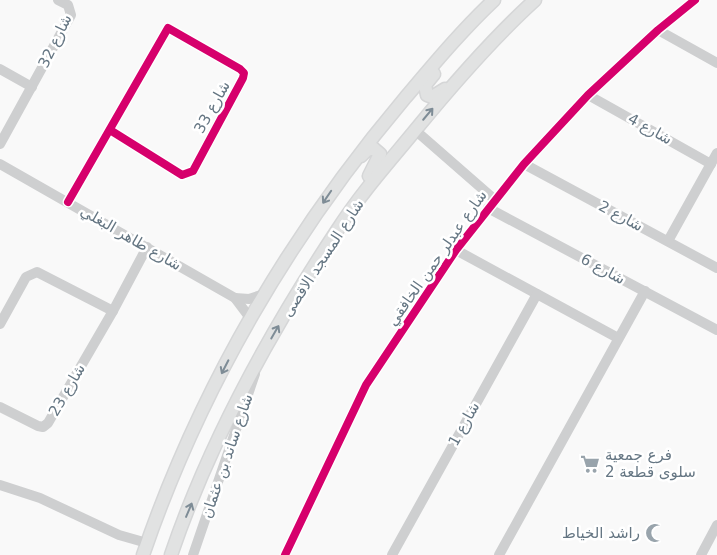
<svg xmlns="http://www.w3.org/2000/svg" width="717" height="555" font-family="'DejaVu Sans',Vazirmatn,sans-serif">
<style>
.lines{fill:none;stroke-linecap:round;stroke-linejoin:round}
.major-casing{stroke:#d5d6d7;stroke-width:15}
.minor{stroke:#cecfd0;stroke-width:10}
.major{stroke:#e1e2e2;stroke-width:12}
.cycleway-casing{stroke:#fff;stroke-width:11}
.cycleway{stroke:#d6006c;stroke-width:8}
.oneway{stroke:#7e8c96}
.labels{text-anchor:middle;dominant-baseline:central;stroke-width:5;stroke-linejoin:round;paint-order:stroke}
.street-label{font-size:15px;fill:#657683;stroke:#fff}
.poi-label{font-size:15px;fill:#657683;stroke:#fff;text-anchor:start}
</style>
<rect width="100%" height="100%" fill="#f9f9f9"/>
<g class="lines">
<g class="major-casing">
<g id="major">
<polyline points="434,74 425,85 427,95 432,97 445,89"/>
<polyline points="361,156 367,150 373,148 380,154 369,176"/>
<path d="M143,555C200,388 291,233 405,98C433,65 462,30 494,0"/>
<path d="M171,555C210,440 271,330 338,229C361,193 390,161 417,128C454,83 492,39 535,0"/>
</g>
</g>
<g class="minor">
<polyline points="658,30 717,63"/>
<polyline points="0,69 32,87"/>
<polyline points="588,95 711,164"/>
<polyline points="415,130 494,199"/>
<polyline points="0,144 71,15 68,5 58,0"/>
<polyline points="0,164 235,298 250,318"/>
<polyline points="524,164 717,268"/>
<polyline points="68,202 168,28 240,69 244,73 243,78 193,171 182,175 110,130"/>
<polyline points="488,208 717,330"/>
<polyline points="668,241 717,153"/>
<polyline points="456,250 618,338"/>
<polyline points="235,298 249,299 264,294"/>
<polyline points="0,324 26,277 37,272 113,311"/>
<polyline points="0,407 38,426 43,427 48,423 113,311 147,247"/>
<polyline points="0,485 40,498 119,535 147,543"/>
<polyline points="193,555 255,374"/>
<polyline points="285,555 366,385 456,250 524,164 588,95 658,30 695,0"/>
<polyline points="392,555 537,294"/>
<polyline points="499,555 645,291"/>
<polyline points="701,555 717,525"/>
</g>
<use href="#major" class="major"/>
<g class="cycleway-casing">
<g id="cycleway">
<polyline points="68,202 168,28 240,69 244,73 243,78 193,171 182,175 110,130"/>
<polyline points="285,555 366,385 456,250 524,164 588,95 658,30 695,0"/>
</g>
</g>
<use href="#cycleway" class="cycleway"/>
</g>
<defs><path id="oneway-shaft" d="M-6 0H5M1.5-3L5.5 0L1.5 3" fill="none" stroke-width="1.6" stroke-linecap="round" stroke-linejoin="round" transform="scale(1.25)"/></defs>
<g class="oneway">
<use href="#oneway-shaft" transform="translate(428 114) rotate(-50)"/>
<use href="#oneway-shaft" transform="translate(327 197) rotate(124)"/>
<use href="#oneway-shaft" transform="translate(275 332) rotate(-60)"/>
<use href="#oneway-shaft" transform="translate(225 367) rotate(117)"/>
<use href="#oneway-shaft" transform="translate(189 510) rotate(-67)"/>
</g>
<defs>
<g id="supermarket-bare" transform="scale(1.5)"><path d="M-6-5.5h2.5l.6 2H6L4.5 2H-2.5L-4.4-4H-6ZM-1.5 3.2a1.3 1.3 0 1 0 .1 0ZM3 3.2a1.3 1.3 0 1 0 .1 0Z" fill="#99a4ac" stroke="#fff" stroke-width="2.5" paint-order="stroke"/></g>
<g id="mosque-bare" transform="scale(1.5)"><path d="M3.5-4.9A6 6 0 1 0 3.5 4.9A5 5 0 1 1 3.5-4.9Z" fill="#99a4ac" stroke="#fff" stroke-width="2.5" paint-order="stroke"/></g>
</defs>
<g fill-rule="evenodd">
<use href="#supermarket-bare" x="590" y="464"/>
<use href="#mosque-bare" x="655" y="533"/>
</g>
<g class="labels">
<g class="street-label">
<text transform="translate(55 41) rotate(-64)">شارع 32</text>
<text transform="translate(212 107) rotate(-61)">شارع 33</text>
<text transform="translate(650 129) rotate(29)">شارع 4</text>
<text transform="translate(621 216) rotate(28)">شارع 2</text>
<text transform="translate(131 238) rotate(30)">شارع طاهر البغلي</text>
<text transform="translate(323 258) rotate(-57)">شارع المسجد الاقصى</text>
<text transform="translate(437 258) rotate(-55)">شارع عبدلر حمن الخافقي</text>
<text transform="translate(603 269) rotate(28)">شارع 6</text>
<text transform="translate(67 390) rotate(-60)">شارع 23</text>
<text transform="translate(464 424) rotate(-61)">شارع 1</text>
<text transform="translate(227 456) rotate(-71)">شارع ساند بن عثمان</text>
</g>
<g class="poi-label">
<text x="605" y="455">فرع جمعية<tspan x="605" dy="17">سلوى قطعة 2</tspan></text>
<text x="640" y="533" text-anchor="end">راشد الخياط</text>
</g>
</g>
</svg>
